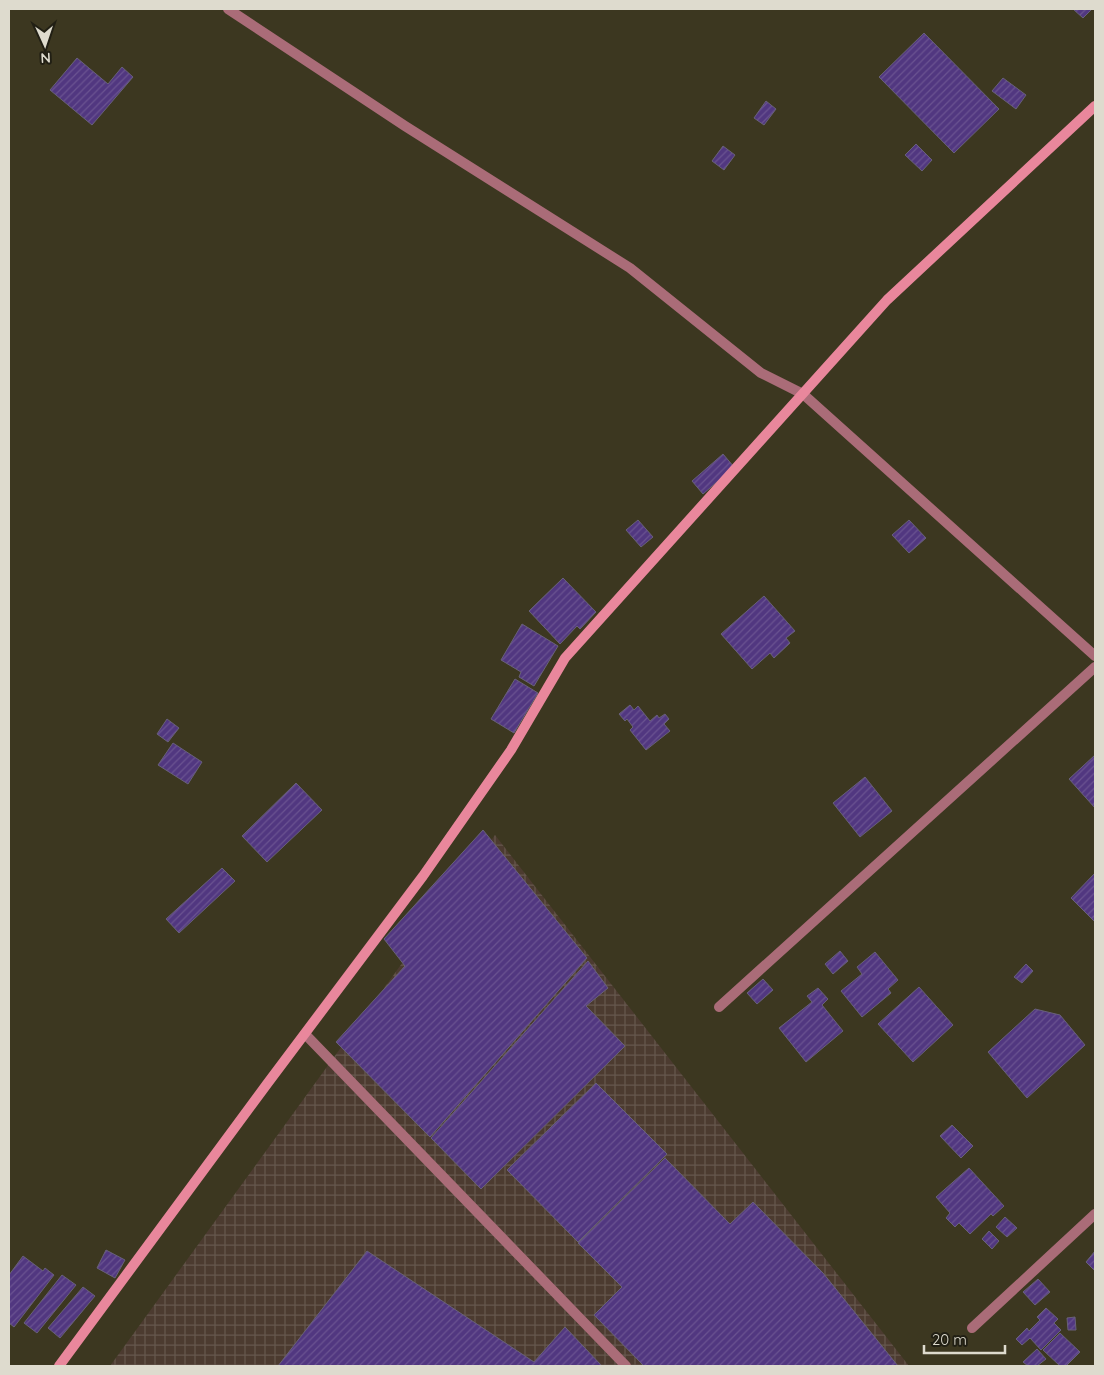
<svg xmlns="http://www.w3.org/2000/svg" width="1104" height="1375" font-family="Quicksand,sans-serif">
<style>
.industrial{fill:url(#industrial-grid)}
.building{fill:url(#building-hatch);stroke:#686179}
.lines{fill:none;stroke-linecap:round;stroke-linejoin:round}
.lane{stroke:#aa6c78;stroke-width:10}
.street{stroke:#aa6c78;stroke-width:10}
.secondary{stroke:#e9879c;stroke-width:10}
</style>
<defs>
<pattern id="industrial-grid" width="8" height="8" patternUnits="userSpaceOnUse" patternTransform="scale(1.25)"><rect width="8" height="8" fill="#4c3b30"/><path d="M0 4h8M4 0v8" fill="none" stroke="#65574d"/></pattern>
<pattern id="building-hatch" width="6" height="6" patternUnits="userSpaceOnUse" patternTransform="scale(1.25)"><rect width="6" height="6" fill="#513780"/><path d="M-1 1l2-2M0 6l6-6M5 7l2-2" fill="none" stroke="#6a5391"/></pattern>
</defs>
<rect width="100%" height="100%" fill="#3c3720"/>
<polygon class="industrial" points="495,835 909,1366 110,1366"/>
<g class="building">
<polygon points="1073,9 1092,9 1083,18"/>
<polygon points="924,33 999,109 954,153 879,77"/>
<polygon points="77,58 108,84 122,67 133,77 92,125 50,90"/>
<polygon points="1003,78 1026,95 1016,109 992,91"/>
<polygon points="766,101 776,109 764,125 754,118"/>
<polygon points="916,144 932,160 922,171 905,155"/>
<polygon points="723,146 735,155 724,170 712,161"/>
<polygon points="723,454 734,467 703,494 692,481"/>
<polygon points="638,520 653,537 641,547 626,530"/>
<polygon points="909,520 926,538 909,553 892,535"/>
<polygon points="563,578 596,612 580,629 577,626 560,644 529,611"/>
<polygon points="764,596 795,631 786,638 790,643 774,658 770,653 752,669 721,634"/>
<polygon points="522,624 558,646 534,686 519,677 521,672 501,660"/>
<polygon points="515,679 538,693 514,733 491,719"/>
<polygon points="630,705 634,710 638,706 650,721 657,715 659,718 665,714 669,719 664,724 670,731 646,750 630,730 633,727 627,719 625,721 619,714"/>
<polygon points="167,719 179,728 168,742 157,734"/>
<polygon points="173,743 202,762 188,784 158,765"/>
<polygon points="1095,755 1095,808 1069,779"/>
<polygon points="865,777 892,811 860,837 833,803"/>
<polygon points="296,783 322,810 267,862 242,836"/>
<polygon points="483,830 587,958 430,1137 336,1042 405,966 384,939"/>
<polygon points="222,868 235,881 179,933 166,919"/>
<polygon points="1095,873 1095,922 1071,898"/>
<polygon points="840,951 848,961 833,974 825,964"/>
<polygon points="875,952 898,980 888,989 891,993 862,1017 841,991 862,974 857,967"/>
<polygon points="588,961 608,988 586,1006 625,1046 481,1189 431,1138"/>
<polygon points="1026,964 1033,971 1022,983 1014,977"/>
<polygon points="763,979 773,990 757,1004 747,993"/>
<polygon points="919,987 953,1025 913,1062 878,1024"/>
<polygon points="818,988 828,999 822,1005 843,1031 806,1062 779,1028 812,1002 807,996"/>
<polygon points="1035,1009 1060,1015 1085,1045 1027,1098 988,1052"/>
<polygon points="596,1083 667,1154 578,1242 507,1170"/>
<polygon points="952,1125 973,1146 961,1158 940,1136"/>
<polygon points="665,1158 730,1224 753,1202 823,1273 898,1366 644,1366 594,1315 622,1287 578,1243"/>
<polygon points="969,1168 1004,1206 993,1216 991,1214 970,1234 959,1223 955,1227 946,1218 950,1213 936,1197"/>
<polygon points="1005,1217 1017,1228 1007,1237 996,1227"/>
<polygon points="989,1231 999,1241 992,1249 982,1239"/>
<polygon points="106,1250 125,1260 115,1278 97,1268"/>
<polygon points="367,1251 534,1362 565,1327 602,1366 278,1366"/>
<polygon points="1095,1251 1095,1271 1086,1262"/>
<polygon points="23,1256 43,1271 45,1268 54,1275 14,1327 9,1323 9,1275"/>
<polygon points="62,1275 76,1285 37,1333 24,1323"/>
<polygon points="1038,1279 1050,1292 1035,1305 1023,1292"/>
<polygon points="83,1287 95,1296 60,1338 48,1328"/>
<polygon points="1046,1308 1058,1319 1054,1323 1061,1330 1041,1350 1030,1338 1022,1345 1016,1339 1027,1328 1029,1331 1040,1320 1037,1317"/>
<polygon points="1075,1317 1076,1330 1068,1330 1067,1318"/>
<polygon points="1060,1333 1080,1352 1066,1366 1060,1366 1043,1350"/>
<polygon points="1037,1349 1046,1359 1037,1366 1028,1366 1023,1362"/>
</g>
<g class="lines">
<g class="lane">
<polyline points="228,9 405,126 630,268 761,373 803,394"/>
<polyline points="305,1034 626,1366"/>
</g>
<g class="street">
<polyline points="803,394 1095,656"/>
<polyline points="719,1007 1095,667"/>
<polyline points="972,1328 1095,1214"/>
</g>
<polyline class="secondary" points="59,1366 267,1084 423,876 511,750 565,658 887,300 1095,106"/>
</g>
<rect width="1104" height="1375" fill="none" stroke="#dedbce" stroke-width="20"/>
<g transform="translate(45 45) rotate(177)" stroke="#211f14" stroke-width="4" paint-order="stroke">
<path d="M0-4L9 19L0 12L-9 19Z" fill="#dedbce"/>
<text y="-8" font-size="14" font-weight="bold" text-anchor="middle" fill="#dedbce">N</text>
</g>
<path d="M924 1345v8h81v-8" fill="none" stroke="#dedbce" stroke-width="2.5"/>
<text x="932" y="1345" font-size="15" fill="#dedbce" stroke="#211f14" stroke-width="4" paint-order="stroke">20 m</text>
</svg>
